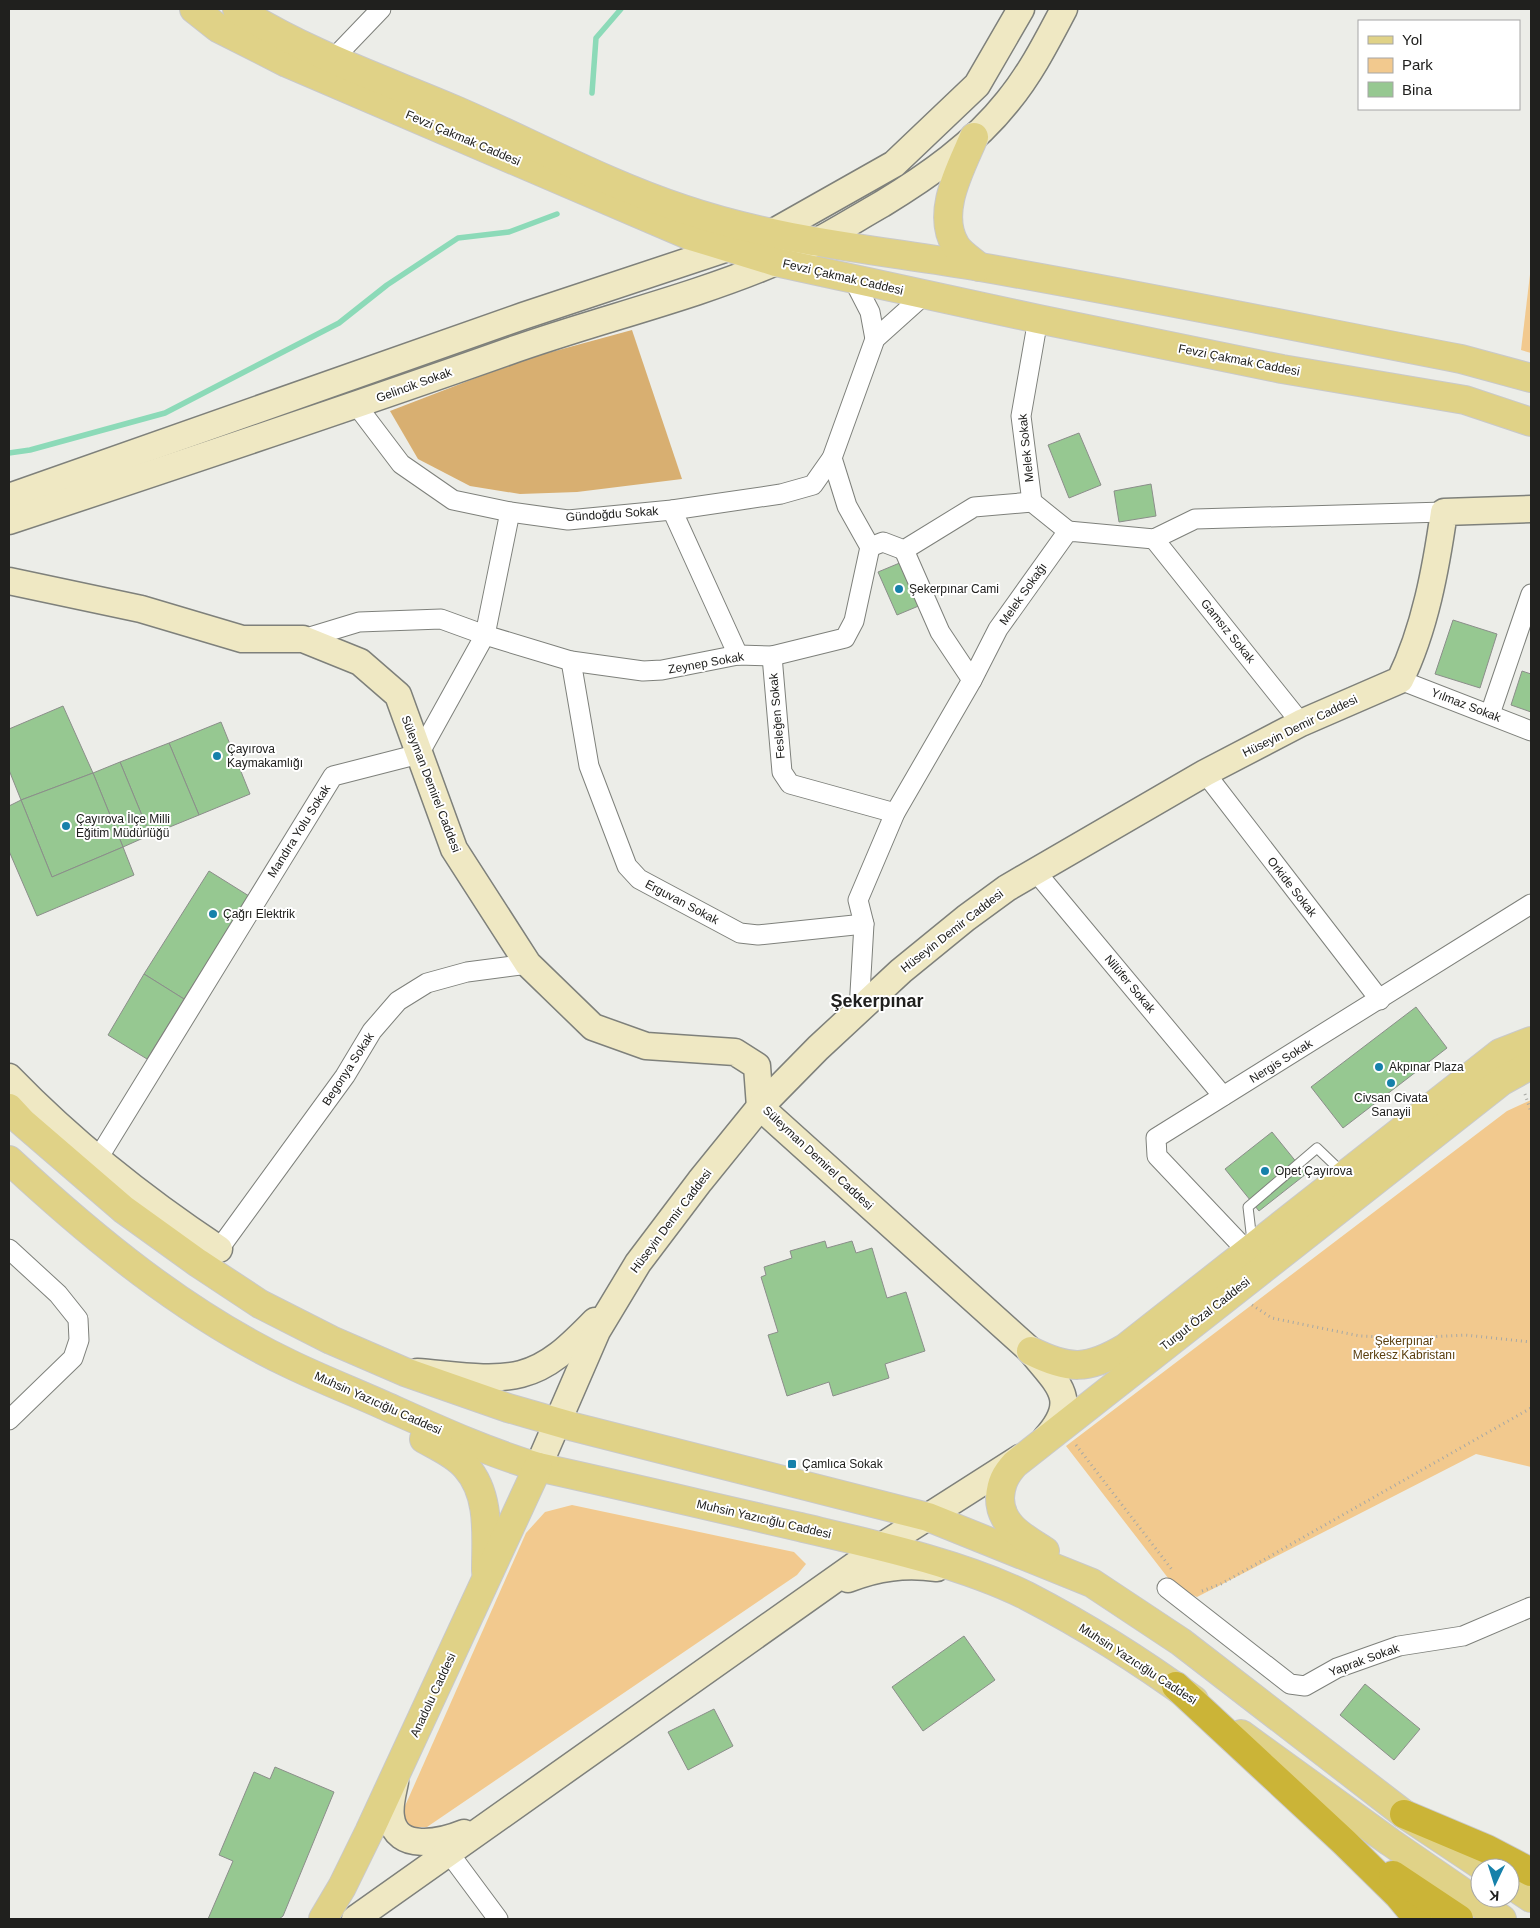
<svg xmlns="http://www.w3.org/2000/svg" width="1540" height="1928" font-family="Arial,sans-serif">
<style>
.green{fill:#f2c98e}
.forest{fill:#d8af71}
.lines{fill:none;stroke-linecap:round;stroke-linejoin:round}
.stream{stroke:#8cdab8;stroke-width:5.5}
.building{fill:#96c891;stroke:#8b8e8a}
.lane-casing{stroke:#7e807b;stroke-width:11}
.street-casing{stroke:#7e807b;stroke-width:21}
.secondary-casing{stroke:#7e807b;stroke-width:29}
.primary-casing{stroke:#c9c9c9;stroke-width:30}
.highway-casing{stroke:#c9c9c9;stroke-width:30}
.path{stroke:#a7a8a4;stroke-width:3;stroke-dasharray:1 4;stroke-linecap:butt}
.lane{stroke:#fff;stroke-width:9}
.street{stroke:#fff;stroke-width:19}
.secondary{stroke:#efe8c3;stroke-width:26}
.primary{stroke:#e0d287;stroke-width:28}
.highway{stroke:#cbb437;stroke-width:28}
.poi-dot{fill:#1681aa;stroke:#fff;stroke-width:2}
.labels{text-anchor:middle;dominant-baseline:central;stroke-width:4;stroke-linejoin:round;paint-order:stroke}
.street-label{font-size:12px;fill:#20201e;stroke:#fff}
.poi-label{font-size:12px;fill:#20201e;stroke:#fff;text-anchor:start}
.park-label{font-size:12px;fill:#5a3e0d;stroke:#fff}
.district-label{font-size:18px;font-weight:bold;fill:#20201e;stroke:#fff}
</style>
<rect width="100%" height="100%" fill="#ecede8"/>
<g class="green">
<polygon points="1531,266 1531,353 1521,350"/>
<polygon points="1531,1100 1531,1467 1476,1454 1197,1597 1175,1587 1066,1446 1507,1111"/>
<polygon points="572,1505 794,1552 806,1564 797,1575 427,1827 412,1827 403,1817 405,1806 526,1533 545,1512"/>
</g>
<polygon class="forest" points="632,330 682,479 577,492 520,494 470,486 418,459 390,411 522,360"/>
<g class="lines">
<g class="stream">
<polyline points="592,93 596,38 621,9"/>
<polyline points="9,453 30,450 165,413 339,323 387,285 458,238 509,232 557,214"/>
</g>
</g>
<g class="building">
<polygon points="1079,433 1101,485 1069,498 1048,445"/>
<polygon points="1151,484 1156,516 1119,522 1114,491"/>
<polygon points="902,562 921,605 897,615 878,572"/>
<polygon points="1453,620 1497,634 1480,688 1435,674"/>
<polygon points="1522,671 1531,674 1531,712 1511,705"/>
<polygon points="63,706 93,773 21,800 9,770 9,729"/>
<polygon points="221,722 250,794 199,815 169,743"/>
<polygon points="169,743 199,815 150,835 120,762"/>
<polygon points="120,762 150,835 123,847 93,773"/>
<polygon points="93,773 123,847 52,877 21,800"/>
<polygon points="21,800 52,877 123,847 134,875 37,916 9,851 9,806"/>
<polygon points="209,871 249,896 184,999 144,974"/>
<polygon points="144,974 184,999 147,1059 108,1035"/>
<polygon points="1416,1007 1447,1048 1343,1128 1311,1087"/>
<polygon points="1272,1132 1306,1174 1259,1211 1225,1169"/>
<polygon points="825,1241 827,1248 852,1241 856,1253 872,1248 887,1298 906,1292 925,1351 885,1364 889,1378 833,1396 829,1382 787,1396 768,1335 778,1332 761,1277 766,1275 764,1267 792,1258 790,1251"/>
<polygon points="964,1636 995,1680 923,1731 892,1687"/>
<polygon points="1365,1684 1420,1729 1394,1760 1340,1715"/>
<polygon points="714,1709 733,1746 688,1770 668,1732"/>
<polygon points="275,1767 334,1792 283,1916 279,1919 208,1919 233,1861 219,1855 254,1772 270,1779"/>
</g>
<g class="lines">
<g class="lane-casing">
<polyline id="lane" points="1252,1241 1248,1207 1317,1148 1342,1172"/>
</g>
<g class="street-casing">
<g id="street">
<polyline points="334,58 381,9"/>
<polyline points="853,279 870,312 875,339"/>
<polyline points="1038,319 1021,416 1032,502 1068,531"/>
<polyline points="357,406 401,464 453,500 510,512 568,520 672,510 781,494 813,485 832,458 875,339 924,295"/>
<polyline points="832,458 847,506 870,547"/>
<polyline points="672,510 738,655"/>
<polyline points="1154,539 1301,723"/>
<polyline points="870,547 883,542 904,550 974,507 1032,502"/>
<polyline points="904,550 940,632 972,680"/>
<polyline points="303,639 359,622 441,619 485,635 571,661 643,671 662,670 738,655 772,656 845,638 854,621 870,547"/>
<polyline points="772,656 782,772 790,784 895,813"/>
<polyline points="571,661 589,766 627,866 639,879 740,933 758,935 864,924"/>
<polyline points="1400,680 1531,731"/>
<polyline points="1490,714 1531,594"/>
<polyline points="1205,773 1380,1000"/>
<polyline points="1036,872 1223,1096"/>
<polyline points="859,1010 864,924 858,900 895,813 972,680 998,629 1068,531 1154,539 1195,519 1444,512"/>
<polyline points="97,1160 333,776 419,754 485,635 510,512"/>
<polyline points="9,1249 58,1294 78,1319 79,1340 73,1358 9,1420"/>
<polyline points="219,1249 345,1076 372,1031 398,1001 427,983 467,972 528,964"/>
<polyline points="1246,1250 1157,1156 1156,1138 1531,904"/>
<polyline points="1167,1588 1290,1684 1305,1686 1337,1668 1399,1646 1463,1636 1531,1607"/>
<polyline points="449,1853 498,1919"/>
</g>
</g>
<g class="secondary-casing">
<g id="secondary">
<polyline points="9,497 523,316 770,234 894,164 977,85 1021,9"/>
<path d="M9,521C175,466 341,411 507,352C596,320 689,299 776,262C813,246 847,224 882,204C928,176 974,144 1008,101C1031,73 1047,41 1064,9"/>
<path d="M9,581L141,609L242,639H303L360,662L398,695L454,849L528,964L593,1027L646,1046L735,1052L757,1066L760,1107L1031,1351C1057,1384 1081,1399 1046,1438"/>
<path d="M9,1077C73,1143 142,1198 219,1249"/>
<path d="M417,1372C448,1374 491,1382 521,1374C552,1366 573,1343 595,1321"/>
<path d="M538,1467L597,1331L638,1263L700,1181L760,1107L818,1048L901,971L966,918L1007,888L1205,773L1301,723L1400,680C1425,629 1436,568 1444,512L1531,509"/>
<path d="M848,1579C878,1567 905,1564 937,1568"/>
<path d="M395,1782C393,1793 389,1805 391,1817C396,1853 442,1842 464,1833"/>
<polyline points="355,1919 882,1546 1020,1458"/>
</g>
</g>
<g class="primary-casing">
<g id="primary">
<polyline points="194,9 218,28 287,63 688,235 776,262 1038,319 1282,369 1465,400 1531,422"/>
<path d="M237,9C302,51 382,79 453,109C530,142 604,183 683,209C780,242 881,250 980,267C1141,295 1301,328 1461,359L1531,378"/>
<path d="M974,137C961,168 935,213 956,246C961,254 973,261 979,267"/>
<polyline points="9,1108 22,1122 123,1209 198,1263 260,1304 331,1340 405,1372 508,1408 574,1427 928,1517 1092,1583 1181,1642 1404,1814 1485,1868"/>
<path d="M9,1160C93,1238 185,1314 290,1364C323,1380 357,1393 390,1408C439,1430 487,1452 538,1467C625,1486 712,1507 800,1527C872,1544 961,1563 1027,1596C1085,1626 1142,1662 1194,1700"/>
<path d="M1031,1351C1069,1370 1088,1370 1125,1348L1500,1053L1531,1041"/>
<path d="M424,1439C438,1447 455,1454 466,1467C491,1495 486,1536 486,1571"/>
<path d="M1045,1551C1025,1538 1000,1526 1000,1498C1001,1483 1005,1475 1015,1464L1502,1081L1531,1065"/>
<polyline points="1241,1734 1390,1842 1502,1919"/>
<polyline points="1510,1884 1531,1898"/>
<polyline points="323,1919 342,1887 369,1832 538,1467"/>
</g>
</g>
<g class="highway-casing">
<g id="highway">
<polyline points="1176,1686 1344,1842 1398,1895 1418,1919"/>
<polyline points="1404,1814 1487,1849 1531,1872"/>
<polyline points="1393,1875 1459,1919"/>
</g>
</g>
<g class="path">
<polyline points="1525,1094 1531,1112"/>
<polyline points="1252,1305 1272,1318 1360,1336 1410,1338 1465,1335 1531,1342"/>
<polyline points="1076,1445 1173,1571"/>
<polyline points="1202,1591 1221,1584 1531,1408"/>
</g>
<use href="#lane" class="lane"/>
<use href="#street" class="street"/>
<use href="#secondary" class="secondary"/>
<use href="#primary" class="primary"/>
<use href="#highway" class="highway"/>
</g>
<g class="poi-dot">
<circle cx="899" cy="589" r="5"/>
<circle cx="217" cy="756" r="5"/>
<circle cx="66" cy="826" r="5"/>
<circle cx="213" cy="914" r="5"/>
<circle cx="1379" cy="1067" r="5"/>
<circle cx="1391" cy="1083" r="5"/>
<circle cx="1265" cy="1171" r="5"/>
<rect x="787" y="1459" width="10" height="10" rx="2.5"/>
</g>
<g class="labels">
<g class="street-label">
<text transform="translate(463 138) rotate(23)">Fevzi Çakmak Caddesi</text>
<text transform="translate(843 277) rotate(13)">Fevzi Çakmak Caddesi</text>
<text transform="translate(1239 360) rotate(11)">Fevzi Çakmak Caddesi</text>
<text transform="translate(414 385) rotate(-20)">Gelincik Sokak</text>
<text transform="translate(1026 448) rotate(-96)">Melek Sokak</text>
<text transform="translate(612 514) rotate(-4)">Gündoğdu Sokak</text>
<text transform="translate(1023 594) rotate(-55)">Melek Sokağı</text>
<text transform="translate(1228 631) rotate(51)">Gamsız Sokak</text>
<text transform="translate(706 663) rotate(-10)">Zeynep Sokak</text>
<text transform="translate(1466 705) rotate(21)">Yılmaz Sokak</text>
<text transform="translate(777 716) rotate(-95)">Fesleğen Sokak</text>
<text transform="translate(1300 726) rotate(-26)">Hüseyin Demir Caddesi</text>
<text transform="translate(431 784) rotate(69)">Süleyman Demirel Caddesi</text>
<text transform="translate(299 831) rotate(-58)">Mandıra Yolu Sokak</text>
<text transform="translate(1292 887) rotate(52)">Orkide Sokak</text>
<text transform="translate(682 902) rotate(28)">Erguvan Sokak</text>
<text transform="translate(952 931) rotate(-38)">Hüseyin Demir Caddesi</text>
<text transform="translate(1130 984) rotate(50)">Nilüfer Sokak</text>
<text transform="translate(1281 1061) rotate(-32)">Nergis Sokak</text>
<text transform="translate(348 1069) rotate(-57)">Begonya Sokak</text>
<text transform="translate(818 1158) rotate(43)">Süleyman Demirel Caddesi</text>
<text transform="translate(671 1221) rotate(-53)">Hüseyin Demir Caddesi</text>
<text transform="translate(1205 1314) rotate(-38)">Turgut Özal Caddesi</text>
<text transform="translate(378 1403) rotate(24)">Muhsin Yazıcığlu Caddesi</text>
<text transform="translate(764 1519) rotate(13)">Muhsin Yazıcığlu Caddesi</text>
<text transform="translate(1364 1660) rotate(-20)">Yaprak Sokak</text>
<text transform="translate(1138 1664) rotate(33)">Muhsin Yazıcığlu Caddesi</text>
<text transform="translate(433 1695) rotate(-65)">Anadolu Caddesi</text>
</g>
<g class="poi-label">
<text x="909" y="589">Şekerpınar Cami</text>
<text x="227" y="749">Çayırova<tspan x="227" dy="14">Kaymakamlığı</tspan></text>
<text x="76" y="819">Çayırova İlçe Milli<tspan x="76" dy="14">Eğitim Müdürlüğü</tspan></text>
<text x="223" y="914">Çağrı Elektrik</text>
<text x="1389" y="1067">Akpınar Plaza</text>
<text x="1391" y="1098" text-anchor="middle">Civsan Civata<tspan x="1391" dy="14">Sanayii</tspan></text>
<text x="1275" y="1171">Opet Çayırova</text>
<text x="802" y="1464">Çamlıca Sokak</text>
</g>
<g class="park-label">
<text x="1404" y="1341">Şekerpınar<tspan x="1404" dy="14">Merkesz Kabristanı</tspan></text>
</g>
<g class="district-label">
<text x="877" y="1001">Şekerpınar</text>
</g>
</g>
<rect width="1540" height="1928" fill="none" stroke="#20201e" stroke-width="20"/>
<rect x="1358" y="20" width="162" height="90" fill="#ffffff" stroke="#a6a6a5"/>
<rect x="1368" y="36" width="25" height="8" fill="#e0d287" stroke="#a6a6a5"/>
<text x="1402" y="45" font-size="15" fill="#20201e">Yol</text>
<rect x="1368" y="58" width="25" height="15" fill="#f2c98e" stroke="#a6a6a5"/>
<text x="1402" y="70" font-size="15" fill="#20201e">Park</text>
<rect x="1368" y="82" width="25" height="15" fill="#96c891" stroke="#a6a6a5"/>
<text x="1402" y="95" font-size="15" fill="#20201e">Bina</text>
<g transform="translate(1495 1883) rotate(184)"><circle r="24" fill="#ffffff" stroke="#a6a6a5"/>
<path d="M0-4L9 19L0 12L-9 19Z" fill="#1681aa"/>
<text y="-8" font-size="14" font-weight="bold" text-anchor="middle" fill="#20201e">K</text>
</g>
</svg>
